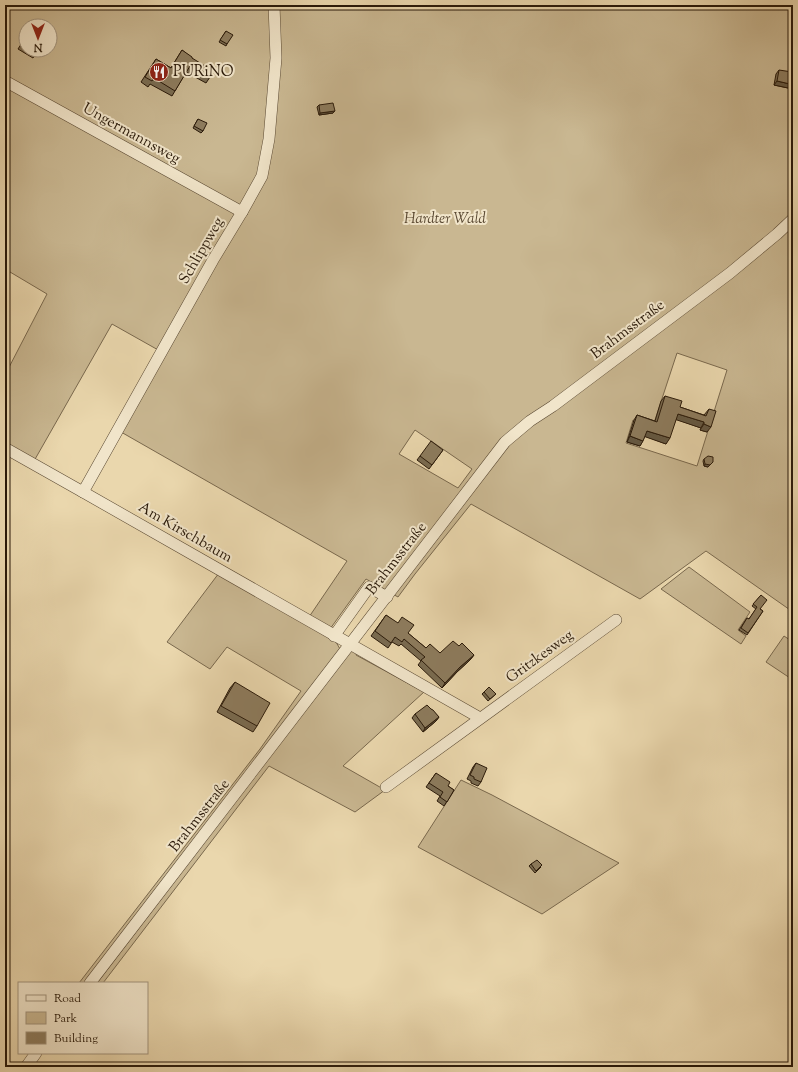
<svg xmlns="http://www.w3.org/2000/svg" width="798" height="1072" font-family="'Sorts Mill Goudy',serif">
<style>
.green{fill:#c9b791;stroke:#79684d;fill-rule:evenodd}
.lines{fill:none;stroke-linecap:round;stroke-linejoin:round}
.minor-casing{stroke:#594832;stroke-width:12}
.minor{stroke:#f1e5ca;stroke-width:11}
.wall{fill:#796b51;stroke:#291909}
.shaded-wall{fill:#635742;stroke:#291909}
.building{fill:#8d7c5e;stroke:#291909}
.labels{text-anchor:middle;dominant-baseline:central;stroke-width:4;stroke-linejoin:round;paint-order:stroke}
.poi-label{font-size:15px;fill:#291909;stroke:#f1e5ca;text-anchor:start}
.street-label{font-size:15px;fill:#291909;stroke:#f1e5ca}
.park-label{font-size:15px;font-style:italic;fill:#594832;stroke:#f1e5ca}
</style>
<rect width="100%" height="100%" fill="#ead7ad"/>
<filter id="stains"><feTurbulence type="fractalNoise" baseFrequency=".005" numOctaves="4"/><feColorMatrix values="0 0 0 0 .2 0 0 0 0 .09 0 0 0 0 .02 0 0 0 .5 -.17"/></filter>
<radialGradient id="worn" r=".72"><stop offset=".6" stop-color="#630" stop-opacity="0"/><stop offset="1" stop-color="#630" stop-opacity=".3"/></radialGradient>
<g class="green">
<path d="M5,5H793V612L706,551L640,599L471,504L415,574L398,597L366,579L330,629L309,617L347,561L121,432L160,351L112,324L34,461L5,444V375L47,294L5,269ZM26,26H50V50H26ZM677,353L727,370L697,466L626,443L633,420L653,426ZM415,430L472,469L458,488L399,454Z"/>
<polygon points="689,567 750,612 738,630 746,636 741,644 661,589"/>
<polygon points="219,573 336,642 340,649 86,983 79,983 260,749 301,691 227,647 210,669 167,642"/>
<polygon points="784,636 793,642 793,680 766,662"/>
<polygon points="350,651 357,652 356,655 424,692 343,766 385,790 355,812 269,766 103,983 97,983"/>
<polygon points="461,780 492,795 619,863 542,914 418,847"/>
</g>
<g class="lines">
<g class="minor-casing">
<g id="minor">
<polyline points="5,81 242,212"/>
<polyline points="5,448 83,492 480,718"/>
<polyline points="83,492 213,260 242,212 262,176 269,139 276,58 274,5"/>
<polyline points="334,636 369,587 387,597"/>
<polyline points="386,787 616,620"/>
<polyline points="90,983 505,442 530,421 553,406 730,273 777,234 793,219"/>
<polyline points="26,1067 36,1053"/>
</g>
</g>
<use href="#minor" class="minor"/>
</g>
<g class="wall">
<polygon points="226,31 227,44 226,46 219,42"/>
<polygon points="25,38 26,38 26,50 38,50 33,58 18,49"/>
<polygon points="182,50 192,58 210,77 206,83 186,72 172,96 150,84 148,87 141,82 156,59 171,68"/>
<polygon points="779,70 788,88 774,85 776,74"/>
<polygon points="319,105 333,113 319,115 317,107"/>
<polygon points="198,119 203,131 201,133 193,128"/>
<polygon points="665,396 680,407 704,415 709,409 707,432 700,430 701,428 676,419 666,444 645,436 640,446 627,442 634,420 637,415 655,421 661,401"/>
<polygon points="443,450 429,469 417,460 420,456"/>
<polygon points="704,459 713,462 708,467 704,466 703,461"/>
<polygon points="761,595 760,609 763,611 747,635 739,630 747,618 749,619 756,609 752,606"/>
<polygon points="386,615 426,648 440,653 459,646 474,655 470,660 457,672 442,688 418,665 421,661 401,644 399,646 392,642 388,648 371,636"/>
<polygon points="235,682 257,726 253,732 217,712 230,688"/>
<polygon points="484,692 496,694 488,701 482,694"/>
<polygon points="431,709 439,717 436,721 423,732 412,718 415,714"/>
<polygon points="476,763 481,782 478,786 471,783 471,781 467,779 473,767"/>
<polygon points="436,773 448,786 454,790 444,806 437,801 440,796 426,787"/>
<polygon points="531,864 541,867 535,873 529,866"/>
</g>
<g class="shaded-wall">
<polygon points="777,81 790,84 788,88 774,85"/>
<polygon points="335,111 333,113 319,115 320,113"/>
<polygon points="678,414 704,422 701,428 674,419"/>
<polygon points="704,424 711,427 707,432 700,430"/>
<polygon points="647,431 670,438 666,444 643,436"/>
<polygon points="630,436 643,441 640,446 627,442"/>
<polygon points="713,462 708,467 704,466 705,464"/>
<polygon points="474,655 470,660 457,672 442,688 445,683 460,667"/>
<polygon points="439,717 436,721 423,732 425,728"/>
</g>
<g class="building">
<polygon points="226,31 233,35 227,44 220,40"/>
<polygon points="25,38 26,38 26,48 21,45"/>
<polygon points="30,50 38,50 36,54"/>
<polygon points="182,50 192,57 192,58 213,71 210,77 190,66 175,91 154,78 152,81 145,77 156,59 171,68"/>
<polygon points="779,70 792,72 790,84 777,81"/>
<polygon points="333,103 335,111 320,113 319,105"/>
<polygon points="198,119 207,123 203,131 194,126"/>
<polygon points="665,396 682,401 680,407 706,416 709,409 716,411 711,427 704,424 704,422 678,414 670,438 647,431 643,441 630,436 637,415 657,422"/>
<polygon points="431,441 443,450 432,465 420,456"/>
<polygon points="708,456 713,457 713,462 710,465 705,464 704,459"/>
<polygon points="761,595 767,600 760,609 763,611 748,633 741,628 747,618 749,619 757,607 753,604"/>
<polygon points="386,615 398,623 402,617 414,625 408,633 426,648 430,644 440,653 453,641 459,646 462,643 474,655 460,667 445,683 421,660 425,657 404,639 402,642 395,637 391,643 375,631"/>
<polygon points="235,682 270,703 257,726 221,706"/>
<polygon points="489,687 496,694 490,699 484,692"/>
<polygon points="427,705 431,709 433,710 439,717 425,728 415,714"/>
<polygon points="476,763 487,768 481,782 474,779 474,777 470,775"/>
<polygon points="436,773 450,782 448,786 454,790 447,802 440,797 443,792 429,783"/>
<polygon points="537,860 542,865 536,871 531,864"/>
</g>
<defs>
<g id="restaurant-disc" transform="scale(1)"><circle r="9.5" fill="#8f2418" stroke="#f1e5ca"/><path d="M-5-6h1v4h1v-4h1v4h1v-4h1v5L-1.5 .5V6h-2V.5L-5-1ZM5-6V6H3V1.5H1.5Q1.5-4 5-6Z" fill="#fff"/></g>
</defs>
<g fill-rule="evenodd">
<use href="#restaurant-disc" x="159" y="72"/>
</g>
<g class="labels">
<g class="poi-label">
<text x="173" y="72">PURiNO</text>
</g>
<g class="street-label">
<text transform="translate(131 134) rotate(29)">Ungermannsweg</text>
<text transform="translate(202 251) rotate(-60)">Schlippweg</text>
<text transform="translate(628 330) rotate(-37)">Brahmsstraße</text>
<text transform="translate(185 533) rotate(30)">Am Kirschbaum</text>
<text transform="translate(397 559) rotate(-52)">Brahmsstraße</text>
<text transform="translate(540 657) rotate(-36)">Gritzkesweg</text>
<text transform="translate(200 816) rotate(-52)">Brahmsstraße</text>
</g>
<g class="park-label">
<text x="445" y="219">Hardter Wald</text>
</g>
</g>
<rect width="798" height="1072" fill="none" stroke="#ead7ad" stroke-width="20"/>
<rect x="6" y="6" width="786" height="1060" fill="none" stroke="#291909" stroke-width="2"/>
<rect x="10" y="10" width="778" height="1052" fill="none" stroke="#291909"/>
<rect x="18" y="982" width="130" height="72" fill="#f1e5ca" stroke="#a1937d"/>
<rect x="26" y="995" width="20" height="6" fill="#f1e5ca" stroke="#a1937d"/>
<text x="54" y="1002" font-size="12" fill="#291909">Road</text>
<rect x="26" y="1012" width="20" height="12" fill="#c9b791" stroke="#a1937d"/>
<text x="54" y="1022" font-size="12" fill="#291909">Park</text>
<rect x="26" y="1032" width="20" height="12" fill="#8d7c5e" stroke="#a1937d"/>
<text x="54" y="1042" font-size="12" fill="#291909">Building</text>
<g transform="translate(38 38) rotate(180)"><circle r="19" fill="#f1e5ca" stroke="#a1937d"/>
<path d="M0-3L7 15L0 10L-7 15Z" fill="#8f2418"/>
<text y="-6" font-size="11" font-weight="bold" text-anchor="middle" fill="#291909">N</text>
</g>
<rect width="100%" height="100%" filter="url(#stains)"/>
<rect width="100%" height="100%" fill="url(#worn)"/>
</svg>
